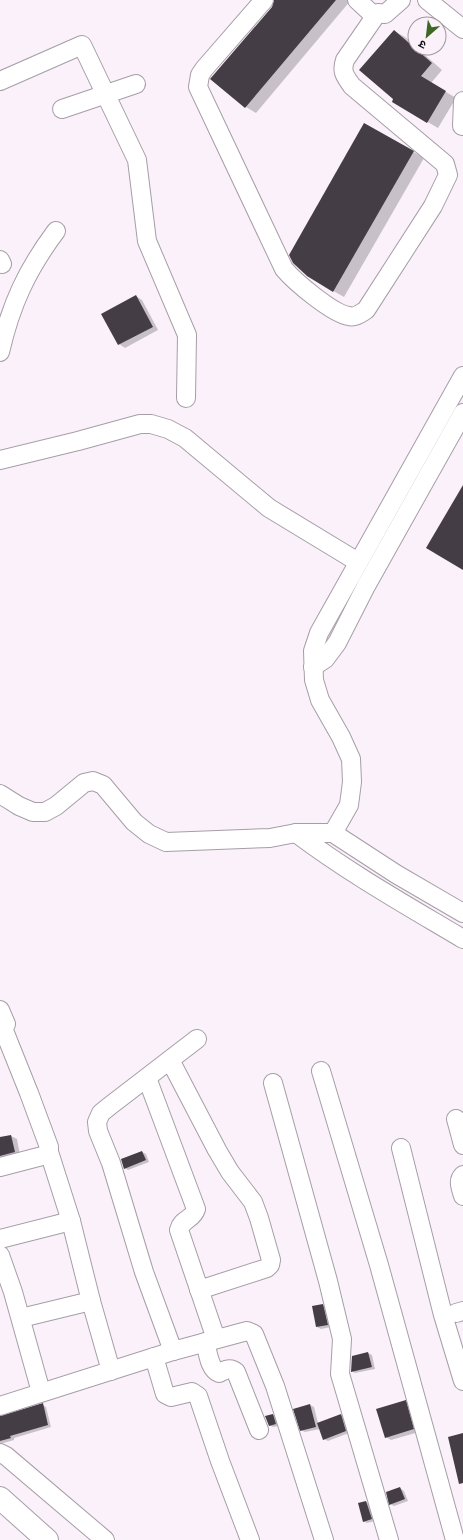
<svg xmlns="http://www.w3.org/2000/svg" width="463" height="1540" font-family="'Work Sans','Noto Sans Devanagari',sans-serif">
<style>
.shadow{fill:#0003}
.building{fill:#453d45}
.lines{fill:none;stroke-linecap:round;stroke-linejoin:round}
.minor-casing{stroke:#a69ea6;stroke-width:20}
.highway-casing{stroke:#a69ea6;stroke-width:24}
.minor{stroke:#fff;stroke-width:18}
.highway{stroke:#fff;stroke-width:22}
</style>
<rect width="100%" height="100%" fill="#fbf1fb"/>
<g class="shadow">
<polygon points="275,0 351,0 256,113 246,107"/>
<polygon points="394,31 405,37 415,46 415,48 417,48 442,70 431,83 456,98 438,128 393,102 394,99"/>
<polygon points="365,124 424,158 344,297 307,276"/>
<polygon points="136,296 142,300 158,330 125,348 119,344"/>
<polygon points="11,1136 17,1139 20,1155 0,1161 0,1138"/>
<polygon points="142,1152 146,1154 149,1162 128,1170 125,1168"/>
<polygon points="323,1305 326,1307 331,1327 321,1329 317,1327"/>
<polygon points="368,1353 372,1355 375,1369 355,1373 352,1371"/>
<polygon points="405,1401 411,1405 419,1432 391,1440 386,1437"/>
<polygon points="42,1405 46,1407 51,1427 14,1438 14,1440 0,1444 0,1417"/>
<polygon points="310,1405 314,1407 318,1423 341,1415 344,1417 349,1433 328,1441 324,1439 320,1429 305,1432 301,1430"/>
<polygon points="273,1415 277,1417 279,1426 273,1427 269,1425"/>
<polygon points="400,1488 404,1491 408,1501 394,1506 390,1504"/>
<polygon points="366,1502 370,1504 375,1521 367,1523 363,1521 359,1503"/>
</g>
<g class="building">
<polygon points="274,0 336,0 245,108 210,79 272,7"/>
<polygon points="394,30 432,63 421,76 446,91 427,123 392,102 393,99 359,70"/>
<polygon points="364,123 414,151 333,292 307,276 293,263 289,255"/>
<polygon points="136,295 153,327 118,345 101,314"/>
<polygon points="463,485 463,570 426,548"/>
<polygon points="11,1135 15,1152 0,1156 0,1137"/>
<polygon points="142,1151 146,1160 124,1169 121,1159"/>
<polygon points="323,1304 328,1325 316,1327 312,1306"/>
<polygon points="368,1352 372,1367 351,1372 352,1356"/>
<polygon points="406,1400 414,1429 385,1438 376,1409"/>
<polygon points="43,1403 48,1425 10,1436 11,1438 0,1441 0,1416"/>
<polygon points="310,1404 316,1427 300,1431 293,1409"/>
<polygon points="273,1414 276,1424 269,1426 265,1416"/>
<polygon points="341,1414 346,1431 323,1440 317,1423"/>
<polygon points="463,1433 463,1483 459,1484 448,1437"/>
<polygon points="400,1487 405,1499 389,1505 386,1492"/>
<polygon points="366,1501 372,1519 363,1522 358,1503"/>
</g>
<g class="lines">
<g class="minor-casing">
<g id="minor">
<path d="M264,0L204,69L200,75L198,87L284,269C295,282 333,314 349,316C355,318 361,313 366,310L433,206L448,175L445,164L352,86C345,76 341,72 345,60L374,18L370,12L357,0"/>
<polyline points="427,0 463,29"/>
<polyline points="378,13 385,14 401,0"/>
<polyline points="0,81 82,45 137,160 147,241 187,335 186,398"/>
<polyline points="62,109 136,84"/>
<polyline points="462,126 463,101"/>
<polyline points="0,260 2,264"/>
<path d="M0,352C11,304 27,270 56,231"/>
<polyline points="0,460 78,441 140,424 151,424 168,429 185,438 269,508 358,562"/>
<polyline points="313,667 325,659 337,643 366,586 463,413"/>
<polyline points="0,794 19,806 33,812 45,812 56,806 84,783 93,781 103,785 134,822 149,834 166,842 270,838 296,833 333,833 396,874 463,913"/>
<path d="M296,833C349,873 406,905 463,939"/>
<polyline points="333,833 349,805 352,782 351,759 341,737 320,700 314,680 313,651 319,633 463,376"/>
<polyline points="0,1010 6,1024 3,1028 0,1029"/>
<polyline points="170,1060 217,1150 230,1172 253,1202 259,1218 271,1260 270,1265 267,1268 199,1290"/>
<polyline points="321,1071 379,1265 455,1540"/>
<path d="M147,1078L196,1209C193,1220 182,1218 179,1230L216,1339"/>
<polyline points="273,1083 328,1281 342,1339 340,1374 389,1540"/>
<polyline points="456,1119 463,1145"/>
<polyline points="401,1148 443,1315 463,1381"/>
<polyline points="0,1167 46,1155 49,1152 49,1147 29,1093 3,1028"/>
<path d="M463,1175C457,1181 461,1188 463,1196"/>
<polyline points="0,1239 71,1221"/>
<polyline points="0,1255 13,1292 41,1392"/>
<polyline points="91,1301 111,1371"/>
<polyline points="456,1313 463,1311"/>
<polyline points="21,1318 91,1301 71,1221 49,1152"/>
<path d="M205,1342C208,1352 209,1369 219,1373C225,1370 230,1367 236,1372L259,1430"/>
<polyline points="173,1351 144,1272 111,1163 98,1131 97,1122 101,1113 111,1105 197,1039"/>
<polyline points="154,1357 165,1394 171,1397 192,1392 198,1396 220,1461 250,1540"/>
<polyline points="0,1406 173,1351 247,1331 254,1334 275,1386 324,1540"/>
<polyline points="0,1453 6,1456 105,1540"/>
</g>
</g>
<g class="highway-casing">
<polyline id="highway" points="0,1498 47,1540"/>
</g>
<use href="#minor" class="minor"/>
<use href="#highway" class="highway"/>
</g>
<g transform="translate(427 36) rotate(208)"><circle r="19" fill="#fbf1fb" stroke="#9e979e"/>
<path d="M0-3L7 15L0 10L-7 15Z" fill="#3d6724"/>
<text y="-6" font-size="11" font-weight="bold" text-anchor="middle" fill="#120f12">उ</text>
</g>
</svg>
